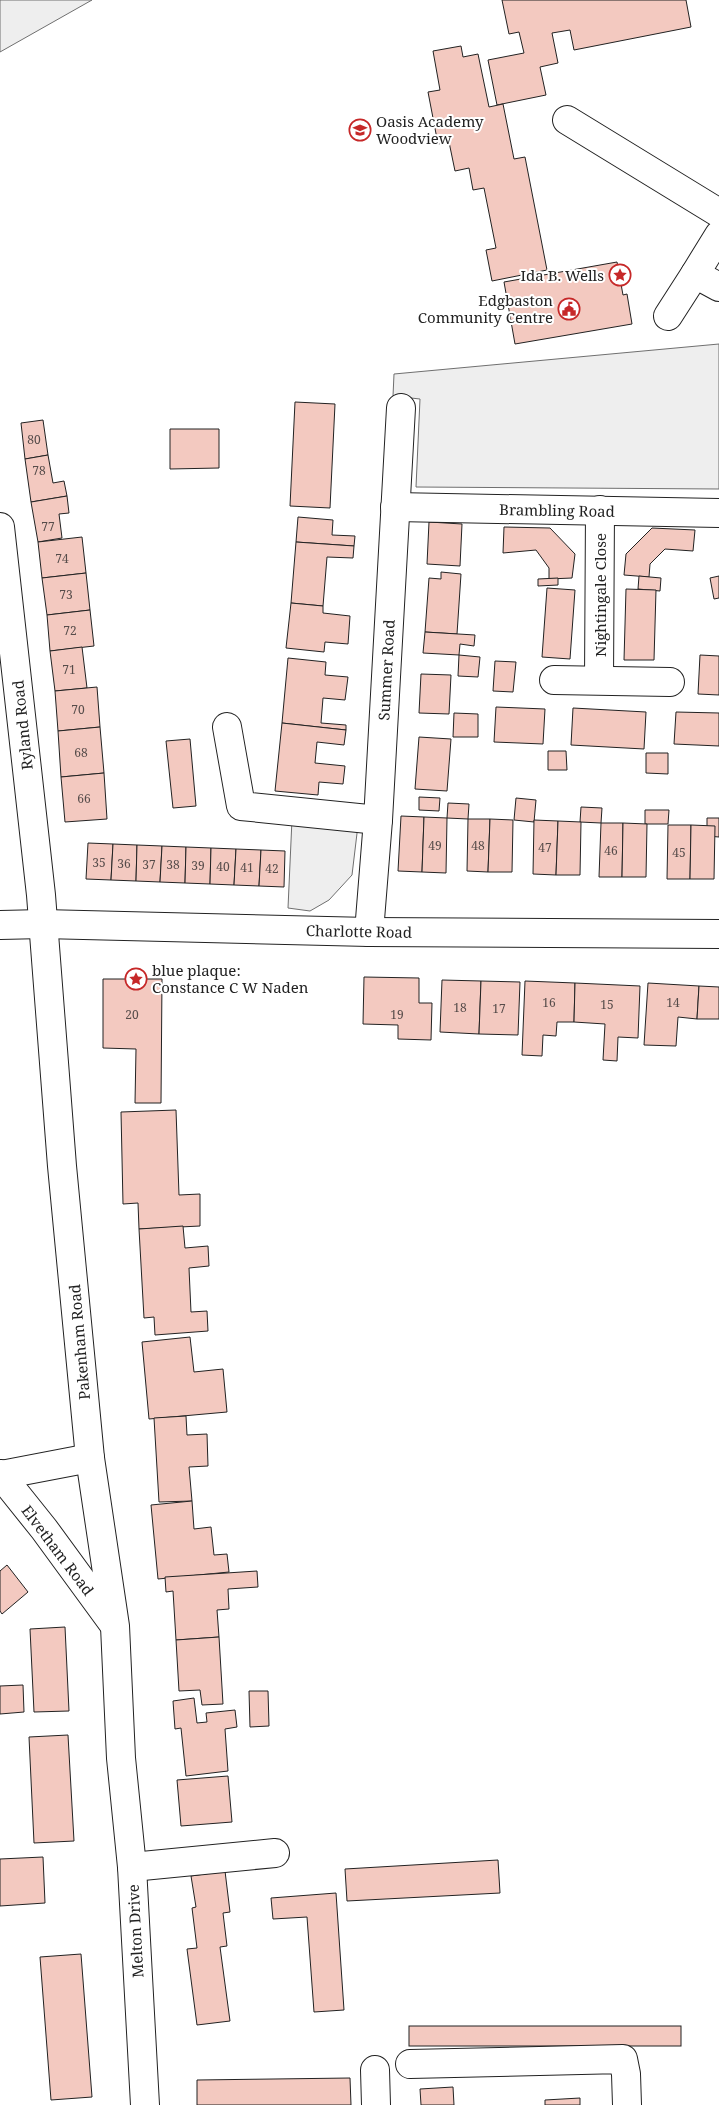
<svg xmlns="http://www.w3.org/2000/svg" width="719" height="2105" font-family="'Noto Serif',serif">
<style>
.green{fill:#eee;stroke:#6f6f6f}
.building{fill:#f3c9c0;stroke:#222}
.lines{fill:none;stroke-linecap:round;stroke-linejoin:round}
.minor-casing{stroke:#222;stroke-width:30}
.minor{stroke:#fff;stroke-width:28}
.labels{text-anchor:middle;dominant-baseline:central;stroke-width:4;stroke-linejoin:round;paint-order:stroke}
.number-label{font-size:12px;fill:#564c4a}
.poi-label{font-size:15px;fill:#222;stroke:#fff;text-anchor:start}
.street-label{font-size:15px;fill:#222;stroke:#fff}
</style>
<rect width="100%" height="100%" fill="#fff"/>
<g class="green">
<polygon points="0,0 92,0 0,52"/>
<polygon points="719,344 719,489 416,487 420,399 393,396 394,374"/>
<polygon points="292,819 358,825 352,875 329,900 310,911 288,908"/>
</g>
<g class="building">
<polygon points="502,0 686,0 691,27 574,50 570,30 552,33 558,63 540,67 546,95 497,105 488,60 524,53 519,32 509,34"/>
<polygon points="461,46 463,57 478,54 489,107 503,104 514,159 525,157 547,270 492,281 486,250 496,248 484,188 473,190 469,168 455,171 449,142 438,144 428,92 440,90 433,51"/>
<polygon points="617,262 623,295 627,294 632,324 515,344 504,282"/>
<polygon points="295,402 335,404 330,508 290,506"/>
<polygon points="43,420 48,455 25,459 21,423"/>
<polygon points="170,429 219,429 219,468 170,469"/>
<polygon points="48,455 53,483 64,481 67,496 31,502 25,459"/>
<polygon points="67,496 69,513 59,514 62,538 38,542 31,502"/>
<polygon points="298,517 333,520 332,535 355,536 354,546 296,542"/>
<polygon points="429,522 462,524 460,566 427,564"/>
<polygon points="504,527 550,528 575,554 572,578 549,579 549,568 536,550 503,553"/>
<polygon points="652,528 695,530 693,551 665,549 650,564 649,577 624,575 626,554"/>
<polygon points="82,537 86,573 42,578 38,542"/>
<polygon points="296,542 354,546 353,558 327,557 323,606 291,603"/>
<polygon points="441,572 461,574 457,634 425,632 429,578 441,579"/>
<polygon points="86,573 90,610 47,615 42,578"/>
<polygon points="639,576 661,578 660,591 638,589"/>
<polygon points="719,576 719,598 714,599 710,578"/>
<polygon points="558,578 558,585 538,586 538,579"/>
<polygon points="547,588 575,590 570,659 542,657"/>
<polygon points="626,589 656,590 654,660 624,660"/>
<polygon points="291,603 323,606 323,613 350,616 348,644 325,642 324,652 286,648"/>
<polygon points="90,610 94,646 50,651 47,615"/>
<polygon points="425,632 475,635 474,646 460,644 459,655 423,653"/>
<polygon points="82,647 87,688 55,691 50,651"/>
<polygon points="459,655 480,657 478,677 458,676"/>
<polygon points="700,655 719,656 719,695 698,694"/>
<polygon points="288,658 326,662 325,675 348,677 345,700 323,698 321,723 346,725 346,730 282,723"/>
<polygon points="495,661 516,662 513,692 493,691"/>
<polygon points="421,674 451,675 449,714 419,713"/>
<polygon points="97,687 100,727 58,731 55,691"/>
<polygon points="496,707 545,709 543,744 494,742"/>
<polygon points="573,708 646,712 644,749 571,745"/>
<polygon points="676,712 719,713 719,746 674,744"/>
<polygon points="454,713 478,714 478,737 453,737"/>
<polygon points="282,723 346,730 344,745 317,742 315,763 345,766 343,784 319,782 318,795 275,791"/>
<polygon points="100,727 104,773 61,777 58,731"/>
<polygon points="419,737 451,739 447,791 415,789"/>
<polygon points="190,739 196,806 173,808 166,741"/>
<polygon points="548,751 566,751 567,770 548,770"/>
<polygon points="646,753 668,753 668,774 646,773"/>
<polygon points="104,773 107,819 65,822 61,777"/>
<polygon points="419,797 440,798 439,811 419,810"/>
<polygon points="516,798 536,800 534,822 514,820"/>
<polygon points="448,803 469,804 468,819 447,818"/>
<polygon points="581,807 602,808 601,823 580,822"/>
<polygon points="645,810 669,810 668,824 645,824"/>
<polygon points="401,816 424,817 422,872 398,871"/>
<polygon points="424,817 447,818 446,873 422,872"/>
<polygon points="707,818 719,818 719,837 707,836"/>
<polygon points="468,819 490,819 488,872 467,871"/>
<polygon points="490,819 513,820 512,872 488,872"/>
<polygon points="534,820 558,821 556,875 533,874"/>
<polygon points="558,821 581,822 580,875 556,875"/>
<polygon points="601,823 623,823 622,877 599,877"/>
<polygon points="623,823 647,824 646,877 622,877"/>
<polygon points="668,825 691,825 690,879 667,879"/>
<polygon points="691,825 715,826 714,879 690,879"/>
<polygon points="88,843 113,844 111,880 86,879"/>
<polygon points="113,844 137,845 136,881 111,880"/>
<polygon points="137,845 162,846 160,882 136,881"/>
<polygon points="162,846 186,847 185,883 160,882"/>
<polygon points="186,847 211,848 210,884 185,883"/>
<polygon points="211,848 236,849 234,885 210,884"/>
<polygon points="236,849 261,850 259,886 234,885"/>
<polygon points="261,850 285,851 284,887 259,886"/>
<polygon points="364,977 419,978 419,1003 432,1003 431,1040 398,1039 398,1025 363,1024"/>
<polygon points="103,979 162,979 161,1103 135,1103 136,1049 103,1048"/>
<polygon points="442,980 481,981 479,1034 440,1032"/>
<polygon points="481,981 520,982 518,1035 479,1034"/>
<polygon points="525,981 575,983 574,1022 557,1022 556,1036 543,1035 542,1056 522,1055"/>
<polygon points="575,983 640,986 638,1038 618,1037 617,1061 603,1060 605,1024 574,1022"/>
<polygon points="648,983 699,986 697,1019 678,1017 676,1046 644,1045"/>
<polygon points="699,986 719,987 719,1019 697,1019"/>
<polygon points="176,1110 179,1195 200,1194 200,1226 139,1229 138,1203 123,1204 121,1112"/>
<polygon points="183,1226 185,1248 208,1246 209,1266 189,1268 191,1312 207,1311 208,1331 155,1335 154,1317 144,1318 139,1229"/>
<polygon points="190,1337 194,1372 223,1369 227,1412 149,1419 142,1342"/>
<polygon points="186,1416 187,1435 207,1434 208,1466 189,1467 192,1501 159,1502 154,1418"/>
<polygon points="192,1501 194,1529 211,1527 214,1555 227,1554 229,1572 158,1579 151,1505"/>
<polygon points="7,1565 28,1592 2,1614 0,1611 0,1571"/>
<polygon points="257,1571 258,1587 228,1589 229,1609 217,1610 219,1637 176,1640 173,1591 166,1592 165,1577"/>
<polygon points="65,1627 69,1711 34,1712 30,1629"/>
<polygon points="219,1637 223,1704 202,1705 200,1690 179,1691 176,1640"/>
<polygon points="23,1685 24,1712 0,1714 0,1686"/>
<polygon points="249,1691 268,1691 269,1726 250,1727"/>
<polygon points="194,1698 197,1723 207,1722 206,1713 235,1710 237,1727 225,1729 228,1771 186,1776 181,1728 175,1729 173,1701"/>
<polygon points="68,1735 74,1841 34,1843 29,1737"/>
<polygon points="228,1776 232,1822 181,1826 177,1780"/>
<polygon points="43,1857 45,1903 0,1906 0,1859"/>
<polygon points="498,1860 500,1893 347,1901 345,1869"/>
<polygon points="225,1871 230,1912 223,1913 227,1946 220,1947 230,2021 197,2025 187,1949 197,1948 192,1908 196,1907 191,1876"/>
<polygon points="336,1893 344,2010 314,2012 307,1917 273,1919 271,1898"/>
<polygon points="81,1954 92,2097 51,2100 40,1957"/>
<rect x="409" y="2026" width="272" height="20"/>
<polygon points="350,2078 351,2105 197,2105 197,2080"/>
<polygon points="453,2087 454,2105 421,2105 420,2089"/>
<polygon points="580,2098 580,2105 545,2105 545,2100"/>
</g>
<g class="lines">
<g class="minor-casing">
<g id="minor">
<polyline points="567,120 719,213"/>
<polyline points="719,235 695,274 719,287"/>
<polyline points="668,316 695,274"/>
<polyline points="395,507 719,513"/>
<polyline points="0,527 41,895 62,1166 90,1458 115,1626 121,1758 132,1867 145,2105"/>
<polyline points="554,680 670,682"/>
<polyline points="599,680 600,510"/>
<polyline points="227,727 241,806 378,820"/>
<polyline points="0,925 43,924 369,932 719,934"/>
<polyline points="369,932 378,820 401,408"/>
<polyline points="0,1474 44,1529 112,1622"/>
<polyline points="1,1475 90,1458"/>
<polyline points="132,1867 275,1853"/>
<polyline points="410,2064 623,2059 626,2074 627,2105"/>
<polyline points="375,2070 376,2105"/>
</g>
</g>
<use href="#minor" class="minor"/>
</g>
<defs>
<g id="school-ring" transform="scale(1.125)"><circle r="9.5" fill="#fff" stroke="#c62828" stroke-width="1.5"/><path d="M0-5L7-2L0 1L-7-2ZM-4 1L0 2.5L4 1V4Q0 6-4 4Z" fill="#c62828"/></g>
<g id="sight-ring" transform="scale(1.125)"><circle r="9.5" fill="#fff" stroke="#c62828" stroke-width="1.5"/><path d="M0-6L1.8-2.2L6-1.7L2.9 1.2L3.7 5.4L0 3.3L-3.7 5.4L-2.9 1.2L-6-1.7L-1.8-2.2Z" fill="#c62828"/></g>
<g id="civic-ring" transform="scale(1.125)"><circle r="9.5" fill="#fff" stroke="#c62828" stroke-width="1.5"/><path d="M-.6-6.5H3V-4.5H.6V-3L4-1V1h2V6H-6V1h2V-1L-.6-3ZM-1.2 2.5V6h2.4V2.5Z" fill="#c62828"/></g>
</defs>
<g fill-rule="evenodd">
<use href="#school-ring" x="360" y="130"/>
<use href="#sight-ring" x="620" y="275"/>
<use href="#civic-ring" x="569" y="309"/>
<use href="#sight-ring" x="136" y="979"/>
</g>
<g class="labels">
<g class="number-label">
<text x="34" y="439">80</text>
<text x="39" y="470">78</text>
<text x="48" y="526">77</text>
<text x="62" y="558">74</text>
<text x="66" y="594">73</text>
<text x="70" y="630">72</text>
<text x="69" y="669">71</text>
<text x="78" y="709">70</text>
<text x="81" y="752">68</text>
<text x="84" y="798">66</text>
<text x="435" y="845">49</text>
<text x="478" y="845">48</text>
<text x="545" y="847">47</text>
<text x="611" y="850">46</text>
<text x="679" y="852">45</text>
<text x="99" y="862">35</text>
<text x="124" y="863">36</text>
<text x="149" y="864">37</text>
<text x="173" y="864">38</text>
<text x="198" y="865">39</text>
<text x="223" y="866">40</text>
<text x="247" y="867">41</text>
<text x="272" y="868">42</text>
<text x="549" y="1002">16</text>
<text x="673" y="1002">14</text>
<text x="607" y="1004">15</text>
<text x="460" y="1007">18</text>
<text x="499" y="1008">17</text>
<text x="132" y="1014">20</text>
<text x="397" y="1014">19</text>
</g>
<g class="poi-label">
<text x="376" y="121">Oasis Academy<tspan x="376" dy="17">Woodview</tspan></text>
<text x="604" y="275" text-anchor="end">Ida B. Wells</text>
<text x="553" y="300" text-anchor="end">Edgbaston<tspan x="553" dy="17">Community Centre</tspan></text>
<text x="152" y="970">blue plaque:<tspan x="152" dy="17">Constance C W Naden</tspan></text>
</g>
<g class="street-label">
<text transform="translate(557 510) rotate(1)">Brambling Road</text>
<text transform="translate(600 595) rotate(-90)">Nightingale Close</text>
<text transform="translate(386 670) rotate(-87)">Summer Road</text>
<text transform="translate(22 725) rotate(-96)">Ryland Road</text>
<text transform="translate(359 931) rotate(1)">Charlotte Road</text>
<text transform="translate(79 1342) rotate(-95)">Pakenham Road</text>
<text transform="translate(58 1550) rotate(53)">Elvetham Road</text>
<text transform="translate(135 1931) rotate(-93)">Melton Drive</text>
</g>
</g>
</svg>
